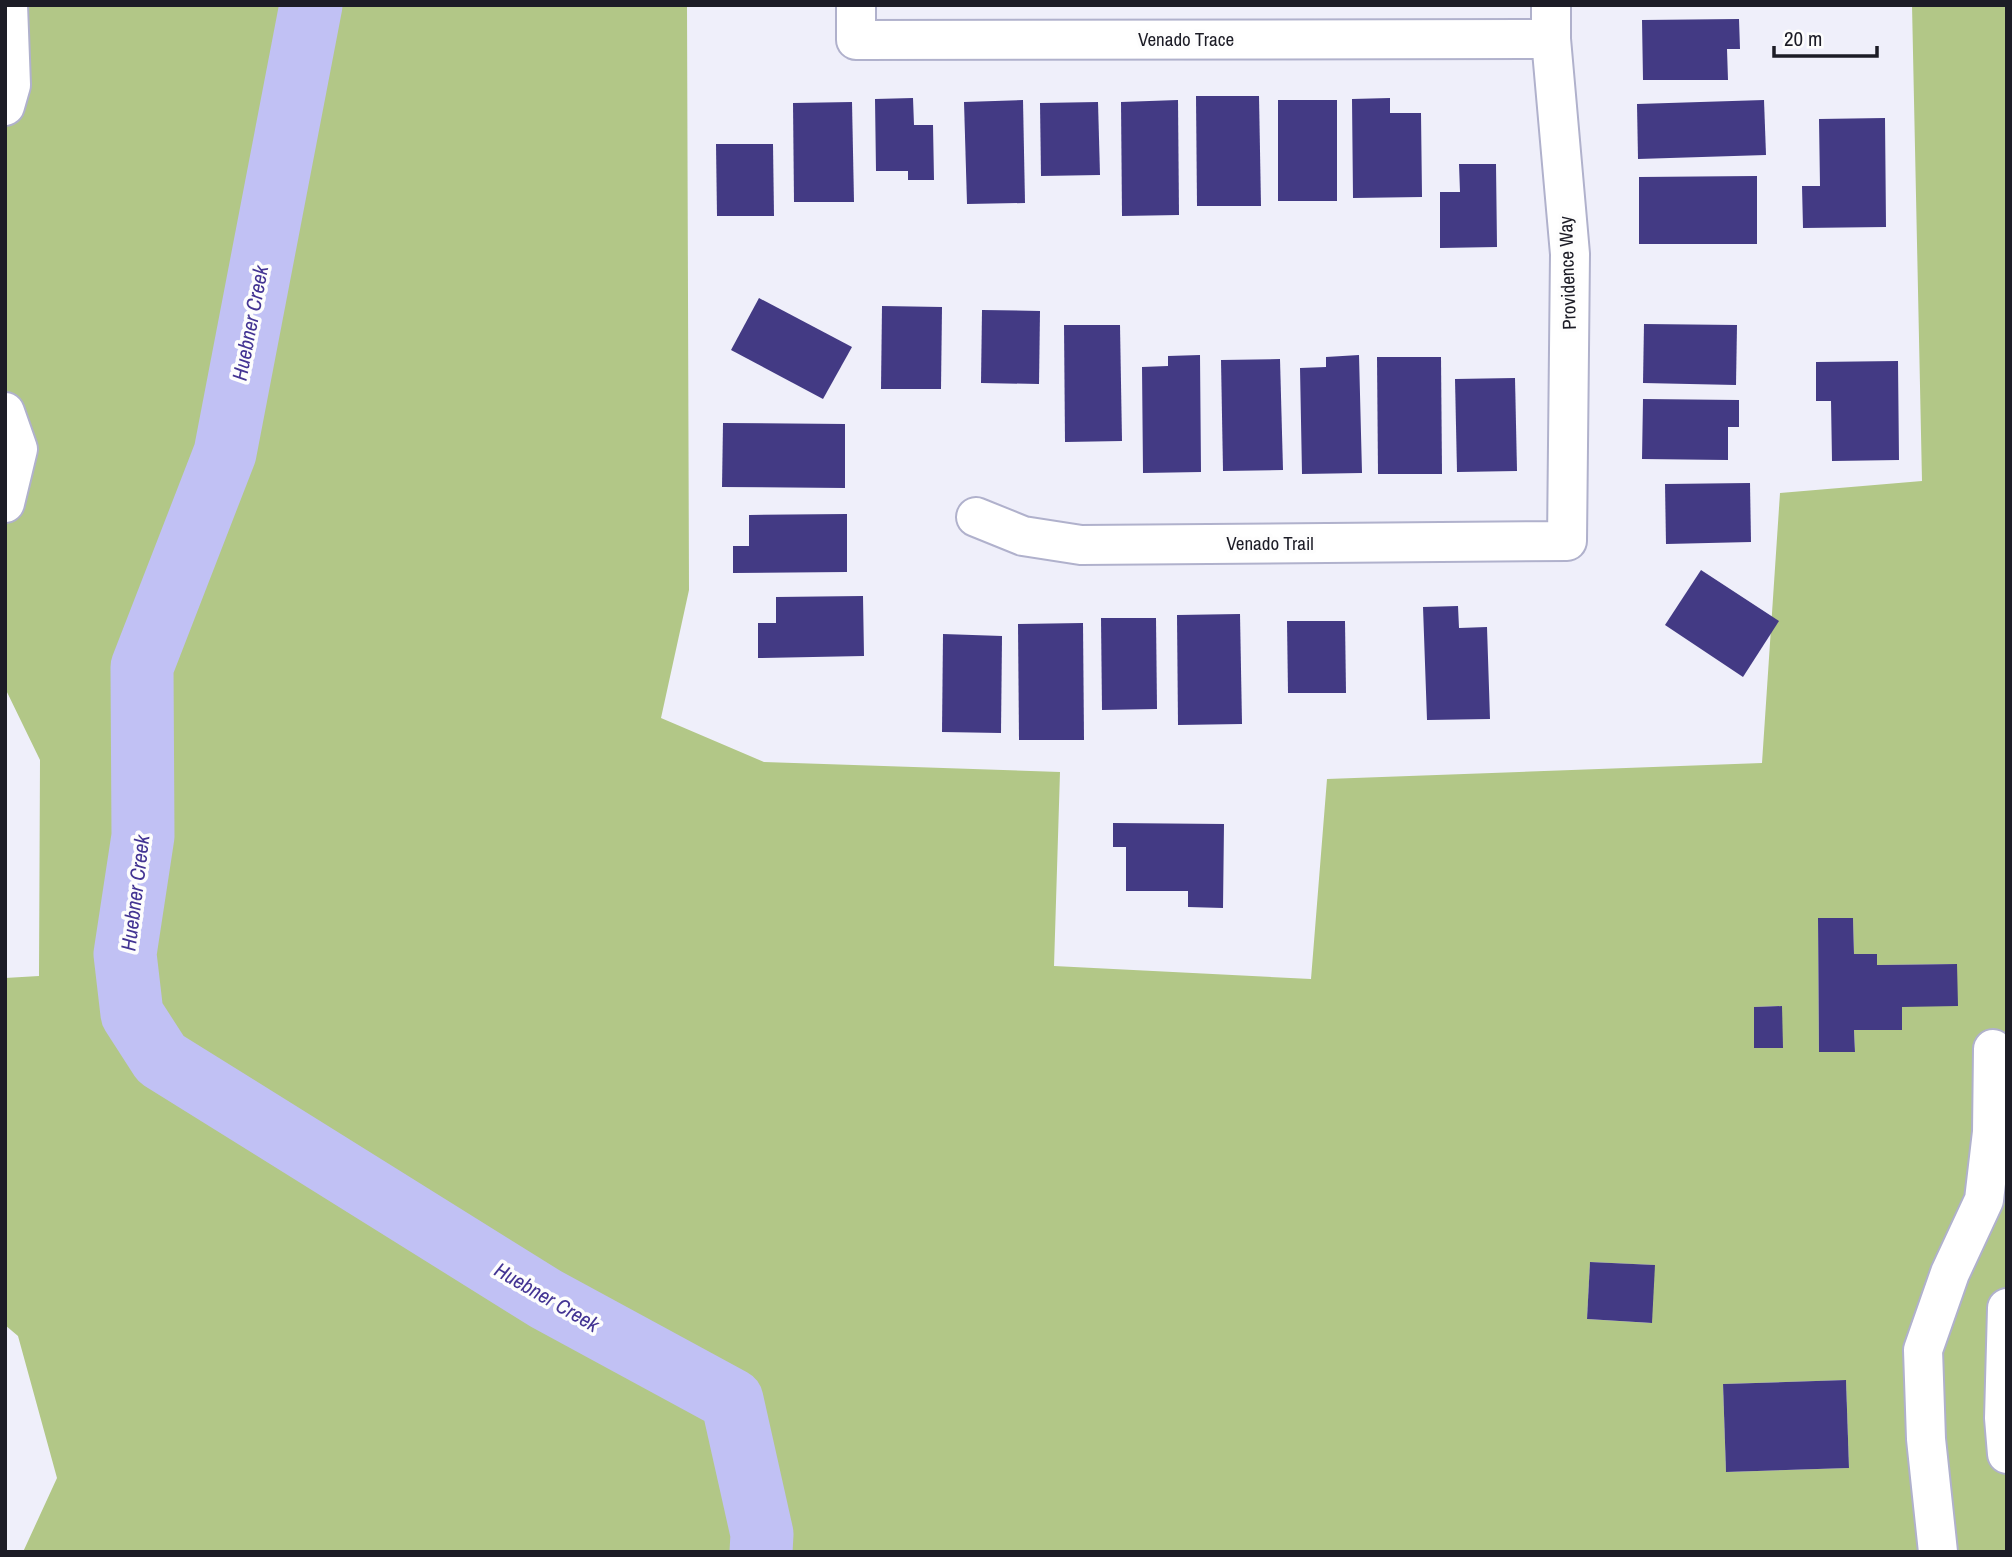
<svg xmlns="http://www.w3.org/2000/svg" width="2012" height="1557" font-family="'Archivo Narrow',sans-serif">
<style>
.green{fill:#b2c787;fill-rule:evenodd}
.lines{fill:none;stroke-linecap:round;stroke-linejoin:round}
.river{stroke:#c1c1f4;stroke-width:63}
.building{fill:#433a84}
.minor-casing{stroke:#b0b1cc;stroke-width:42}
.minor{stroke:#fff;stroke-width:38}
.labels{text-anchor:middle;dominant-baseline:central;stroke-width:7;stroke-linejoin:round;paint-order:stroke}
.street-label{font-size:19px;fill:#1c1c26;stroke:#fdfdfd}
.water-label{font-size:21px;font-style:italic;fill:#433493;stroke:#fdfdfd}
</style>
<rect width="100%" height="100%" fill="#efeffa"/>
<path class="green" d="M5,5H687L689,590L661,718L764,762L1060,772L1054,966L1311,979L1327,779L1762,763L1780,493L1922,481L1912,5H2007V1552H23L57,1478L18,1336L5,1325V978L39,976L40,760L5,688ZM1818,918H1853L1854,954H1876L1877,965L1957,964L1902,1007V1030H1854L1855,1052H1819ZM1782,1006V1047L1755,1048L1754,1007ZM1590,1262L1654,1265L1651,1323L1587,1319ZM1846,1380L1849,1468L1726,1472L1723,1384Z"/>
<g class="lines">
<polyline class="river" points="311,5 225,453 142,667 143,836 125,954 132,1014 161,1059 546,1299 732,1400 762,1534 761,1552"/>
</g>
<g class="building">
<polygon points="1739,19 1740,49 1727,49 1728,80 1643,80 1642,20"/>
<polygon points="1196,96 1259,96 1261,206 1197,206"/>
<polygon points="913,98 914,125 933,125 934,180 908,180 908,171 876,171 875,99"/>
<polygon points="1390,98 1390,113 1421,113 1422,197 1353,198 1352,99"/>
<polygon points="1023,100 1025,203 967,204 964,102"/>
<polygon points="1178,100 1179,215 1122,216 1121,102"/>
<rect x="1278" y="100" width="59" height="101"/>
<polygon points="1764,100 1766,155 1638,159 1637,104"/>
<polygon points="852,102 854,202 794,202 793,103"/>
<polygon points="1098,102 1100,175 1041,176 1040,103"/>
<polygon points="1885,118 1886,227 1803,228 1802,186 1820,186 1819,119"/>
<polygon points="716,144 773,144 774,216 717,216"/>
<polygon points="1459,164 1496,164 1497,247 1440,248 1440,192 1460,192"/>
<polygon points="1757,176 1757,244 1639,244 1639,177"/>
<polygon points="759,298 852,347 823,399 731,350"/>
<polygon points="882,306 942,307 941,389 881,389"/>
<polygon points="982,310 1040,311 1039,384 981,383"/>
<polygon points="1644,324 1737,325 1736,385 1643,383"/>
<polygon points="1064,325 1120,325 1122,441 1065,442"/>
<polygon points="1200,355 1201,472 1143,473 1142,367 1168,366 1168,356"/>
<polygon points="1359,355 1362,473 1302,474 1300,368 1326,367 1326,357"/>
<polygon points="1377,357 1441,357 1442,474 1378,474"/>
<polygon points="1280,359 1283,470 1223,471 1221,360"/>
<polygon points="1898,361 1899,460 1832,461 1831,401 1816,401 1816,362"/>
<polygon points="1515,378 1517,471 1457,472 1455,379"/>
<polygon points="1643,399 1739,400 1739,427 1728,427 1728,460 1642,459"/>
<polygon points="723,423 845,424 845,488 722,487"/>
<polygon points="1750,483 1751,542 1666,544 1665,484"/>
<polygon points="847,514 847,572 733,573 733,546 749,546 749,515"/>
<polygon points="1701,570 1779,621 1743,677 1665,625"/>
<polygon points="863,596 864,656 758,658 758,623 776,623 776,597"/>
<polygon points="1458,606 1459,628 1487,627 1490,719 1427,720 1423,607"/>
<polygon points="1240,614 1242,724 1178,725 1177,615"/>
<polygon points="1101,618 1156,618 1157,709 1102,710"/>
<polygon points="1287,621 1345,621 1346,693 1288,693"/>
<polygon points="1083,623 1084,740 1019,740 1018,624"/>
<polygon points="943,634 1002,636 1001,733 942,732"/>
<polygon points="1113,823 1224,824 1223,908 1188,907 1188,891 1126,891 1126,847 1113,847"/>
<polygon points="1818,918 1853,918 1854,954 1877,954 1877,965 1957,964 1958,1006 1902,1007 1902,1030 1854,1030 1855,1052 1819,1052"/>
<polygon points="1782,1006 1783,1048 1754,1048 1754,1007"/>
<polygon points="1590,1262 1655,1265 1652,1323 1587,1319"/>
<polygon points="1846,1380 1849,1468 1726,1472 1723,1384"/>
</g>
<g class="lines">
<g class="minor-casing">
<g id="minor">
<polyline points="856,5 856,40 1551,39"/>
<polyline points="5,106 11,85 8,5"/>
<polyline points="5,412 18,449 5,503"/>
<polyline points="976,517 1023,536 1081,545 1567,541 1570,254 1551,39 1551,5"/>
<polyline points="2007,1308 2004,1418 2007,1454"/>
<polyline points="1938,1552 1926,1439 1923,1350 1950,1273 1984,1200 1992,1132 1993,1049"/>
</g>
</g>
<use href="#minor" class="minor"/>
</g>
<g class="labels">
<g class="street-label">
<text x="1186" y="39">Venado Trace</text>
<text transform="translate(1567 273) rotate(-92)">Providence Way</text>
<text x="1270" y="543">Venado Trail</text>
</g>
<g class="water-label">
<text transform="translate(250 323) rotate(-79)">Huebner Creek</text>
<text transform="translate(135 893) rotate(-83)">Huebner Creek</text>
<text transform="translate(547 1297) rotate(30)">Huebner Creek</text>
</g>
</g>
<rect width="2012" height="1557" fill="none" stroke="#1c1c26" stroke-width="14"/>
<path d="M1774 46v10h103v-10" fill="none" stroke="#1c1c26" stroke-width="3.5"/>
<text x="1784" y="46" font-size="21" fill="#1c1c26" stroke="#fdfdfd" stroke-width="5" paint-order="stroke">20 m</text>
</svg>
